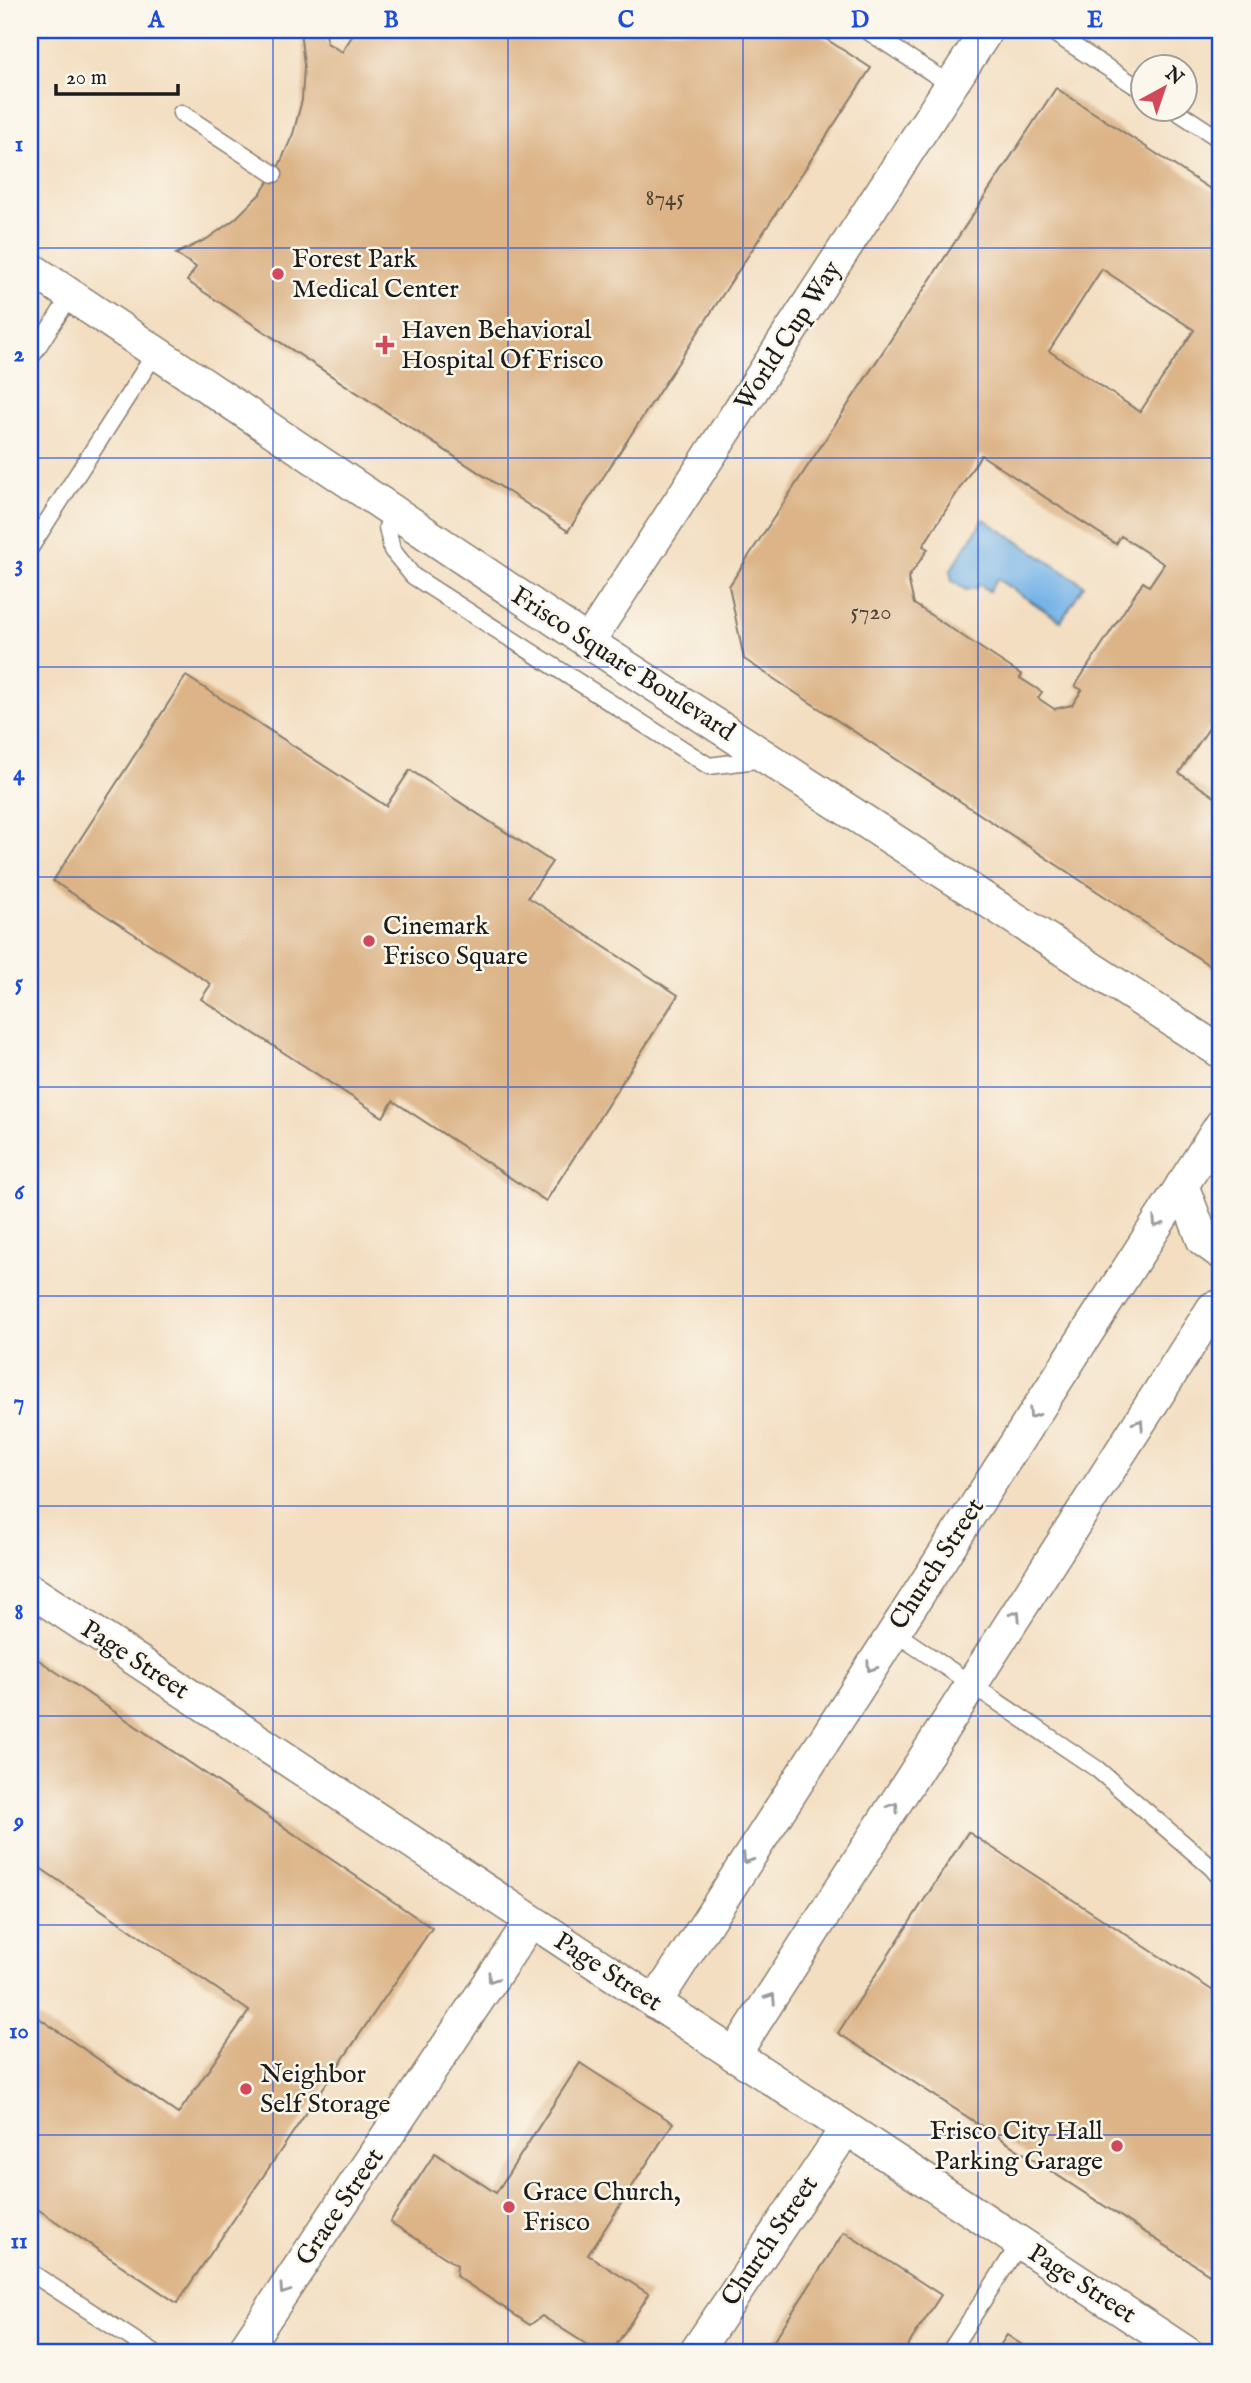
<svg xmlns="http://www.w3.org/2000/svg" width="1251" height="2383" font-family="'IM FELL English',serif">
<style>
.water{fill:#75b2e7;stroke:#486782;stroke-width:2}
.building{fill:#dcb487;fill-rule:evenodd}
.lines{fill:none;stroke-linecap:round;stroke-linejoin:round}
.service-casing{stroke:#887d6e;stroke-width:19}
.minor-casing{stroke:#887d6e;stroke-width:35}
.service{stroke:#fff;stroke-width:16}
.minor{stroke:#fff;stroke-width:32}
.oneway{stroke:#999}
.grid{fill:none;stroke:#1d4ed8;stroke-width:2;stroke-opacity:0.55}
.poi-dot{fill:#d1495b;stroke:#fbf7ec;stroke-width:2.5}
.labels{text-anchor:middle;dominant-baseline:central;stroke-width:5;stroke-linejoin:round;paint-order:stroke}
.number-label{font-size:23px;fill:#4c4237}
.poi-label{font-size:26px;fill:#1c1c1c;stroke:#fbf7ec;text-anchor:start}
.street-label{font-size:26px;fill:#1c1c1c;stroke:#fbf7ec}
.neatline{fill:none;stroke:#1d4ed8;stroke-width:2.5}
.grid-label{font-size:23px;text-anchor:middle;font-weight:bold;fill:#1d4ed8}
</style>
<rect width="100%" height="100%" fill="#fbf7ec"/>
<filter id="ink" filterUnits="userSpaceOnUse"><feTurbulence type="fractalNoise" baseFrequency=".0143" numOctaves="2"/><feDisplacementMap in="SourceGraphic" scale="14" xChannelSelector="R" yChannelSelector="G"/><feConvolveMatrix kernelMatrix="1 2 1 2 8 2 1 2 1" color-interpolation-filters="sRGB"/></filter>
<filter id="wash" filterUnits="userSpaceOnUse"><feTurbulence type="fractalNoise" baseFrequency=".00686" numOctaves="4" result="noise"/><feDisplacementMap in="SourceGraphic" scale="28" xChannelSelector="R" yChannelSelector="G"/><feGaussianBlur stdDeviation="1.57" result="paint"/><feColorMatrix in="noise" values="0 0 0 0 0 0 0 0 0 0 0 0 0 0 0 0 0 1.4 0 .05"/><feComposite in="paint" operator="in"/></filter>
<g filter="url(#wash)">
<rect width="100%" height="100%" fill="#f3dec1"/>
<polygon class="water" points="984,519 1084,585 1061,621 997,579 989,591 979,584 976,588 966,590 952,581 950,571"/>
<g id="blocks">
<g class="building">
<polygon points="300,30 326,30 327,43 342,52 356,30 812,30 871,68 568,531 187,281 196,267 176,254 207,239 235,219 260,194 279,166 293,134 302,100 304,65"/>
<path d="M1056,88L1221,196V710L1179,773L1215,797L1221,787V973L744,659L729,586ZM1102,269L1194,330L1140,412L1049,351ZM981,455L1116,544L1121,536L1164,564L1149,586L1143,582L1075,686L1082,690L1072,705L1054,709L1038,698L1042,692L1020,678L1022,675L914,604L908,578L928,549L923,546Z"/>
<polygon points="186,676 386,806 410,770 552,862 528,897 678,995 546,1201 393,1101 383,1117 201,999 211,984 53,881"/>
<polygon points="30,1654 432,1928 177,2303 30,2204 30,2012 178,2114 249,2011 30,1861"/>
<polygon points="968,1832 1221,1996 1221,2260 1211,2275 838,2033"/>
<polygon points="580,2063 673,2123 588,2255 649,2294 611,2353 600,2353 542,2316 530,2325 456,2276 457,2265 390,2222 435,2153 496,2193"/>
<polygon points="844,2232 941,2295 903,2353 766,2353"/>
<polygon points="1007,2335 1034,2353 995,2353"/>
</g>
</g>
</g>
<g filter="url(#ink)">
<use href="#blocks" fill-opacity="0" stroke="#887d6e" stroke-width="2"/>
<g class="lines">
<g class="service-casing">
<g id="service">
<polyline points="866,30 951,85"/>
<polyline points="1049,30 1142,90"/>
<polyline points="1172,108 1221,140"/>
<polyline points="181,113 274,174"/>
<polyline points="30,359 71,295"/>
<polyline points="393,511 387,527 392,550 413,576 709,766 764,759"/>
<polyline points="30,548 156,352"/>
<polyline points="894,1632 1097,1769 1212,1868 1221,1879"/>
<polyline points="30,2272 154,2353"/>
<polyline points="949,2353 1020,2243"/>
</g>
</g>
<g class="minor-casing">
<g id="minor">
<polyline points="30,268 588,642 1221,1052"/>
<polyline points="588,642 987,30"/>
<polyline points="1182,1185 1203,1240 1221,1253"/>
<polyline points="30,1590 1187,2353"/>
<polyline points="655,2003 1221,1125"/>
<polyline points="734,2055 1213,1308 1221,1306"/>
<polyline points="242,2353 530,1922"/>
<polyline points="695,2353 846,2129"/>
</g>
</g>
<use href="#service" class="service"/>
<use href="#minor" class="minor"/>
</g>
<defs><path id="oneway-chevron" d="M-2-3.5L2.5 0L-2 3.5" fill="none" stroke-width="1.6" stroke-linecap="round" stroke-linejoin="round" transform="scale(1.75)"/></defs>
<g class="oneway">
<use href="#oneway-chevron" transform="translate(1157 1223) rotate(123)"/>
<use href="#oneway-chevron" transform="translate(1033 1414) rotate(123)"/>
<use href="#oneway-chevron" transform="translate(1139 1424) rotate(-57)"/>
<use href="#oneway-chevron" transform="translate(1016 1615) rotate(-57)"/>
<use href="#oneway-chevron" transform="translate(871 1667) rotate(123)"/>
<use href="#oneway-chevron" transform="translate(894 1807) rotate(-57)"/>
<use href="#oneway-chevron" transform="translate(747 1859) rotate(123)"/>
<use href="#oneway-chevron" transform="translate(492 1978) rotate(124)"/>
<use href="#oneway-chevron" transform="translate(771 1998) rotate(-57)"/>
<use href="#oneway-chevron" transform="translate(284 2290) rotate(124)"/>
</g>
</g>
<path class="grid" d="M273,30V2353M508,30V2353M743,30V2353M978,30V2353M30,248H1221M30,458H1221M30,667H1221M30,877H1221M30,1087H1221M30,1296H1221M30,1506H1221M30,1716H1221M30,1925H1221M30,2135H1221"/>
<g class="poi-dot">
<circle cx="278" cy="274" r="7"/>
<path d="M381.5 334.5h7v7h7v7h-7v7h-7v-7h-7v-7h7z"/>
<circle cx="369" cy="941" r="7"/>
<circle cx="246" cy="2089" r="7"/>
<circle cx="1117" cy="2146" r="7"/>
<circle cx="509" cy="2207" r="7"/>
</g>
<g class="labels">
<g class="number-label">
<text x="665" y="198">8745</text>
<text x="871" y="612">5720</text>
</g>
<g class="poi-label">
<text x="292" y="259">Forest Park<tspan x="292" dy="30">Medical Center</tspan></text>
<text x="401" y="330">Haven Behavioral<tspan x="401" dy="30">Hospital Of Frisco</tspan></text>
<text x="383" y="926">Cinemark<tspan x="383" dy="30">Frisco Square</tspan></text>
<text x="260" y="2074">Neighbor<tspan x="260" dy="30">Self Storage</tspan></text>
<text x="1103" y="2131" text-anchor="end">Frisco City Hall<tspan x="1103" dy="30">Parking Garage</tspan></text>
<text x="523" y="2192">Grace Church,<tspan x="523" dy="30">Frisco</tspan></text>
</g>
<g class="street-label">
<text transform="translate(788 336) rotate(-57)">World Cup Way</text>
<text transform="translate(623 664) rotate(33)">Frisco Square Boulevard</text>
<text transform="translate(937 1564) rotate(-57)">Church Street</text>
<text transform="translate(135 1660) rotate(33)">Page Street</text>
<text transform="translate(608 1972) rotate(33)">Page Street</text>
<text transform="translate(340 2207) rotate(-56)">Grace Street</text>
<text transform="translate(770 2241) rotate(-56)">Church Street</text>
<text transform="translate(1082 2284) rotate(33)">Page Street</text>
</g>
</g>
<rect width="1251" height="2383" fill="none" stroke="#fbf7ec" stroke-width="77"/>
<g transform="translate(1164 88) rotate(40)"><circle r="33" fill="#fbf7ec" stroke="#a29f99" stroke-width="2"/>
<path d="M0-5L12 26L0 18L-12 26Z" fill="#d1495b"/>
<text y="-10" font-size="19" font-weight="bold" text-anchor="middle" fill="#1c1c1c">N</text>
</g>
<path d="M56 84v10h122v-10" fill="none" stroke="#1c1c1c" stroke-width="3.5"/>
<text x="66" y="84" font-size="21" fill="#1c1c1c" stroke="#fbf7ec" stroke-width="5" paint-order="stroke">20 m</text>
<rect x="38" y="38" width="1174" height="2306" class="neatline"/>
<g class="grid-label">
<text x="156" y="27">A</text>
<text x="391" y="27">B</text>
<text x="626" y="27">C</text>
<text x="860" y="27">D</text>
<text x="1095" y="27">E</text>
<text x="19" y="151">1</text>
<text x="19" y="361">2</text>
<text x="19" y="571">3</text>
<text x="19" y="780">4</text>
<text x="19" y="990">5</text>
<text x="19" y="1199">6</text>
<text x="19" y="1409">7</text>
<text x="19" y="1619">8</text>
<text x="19" y="1828">9</text>
<text x="19" y="2038">10</text>
<text x="19" y="2248">11</text>
</g>
</svg>
